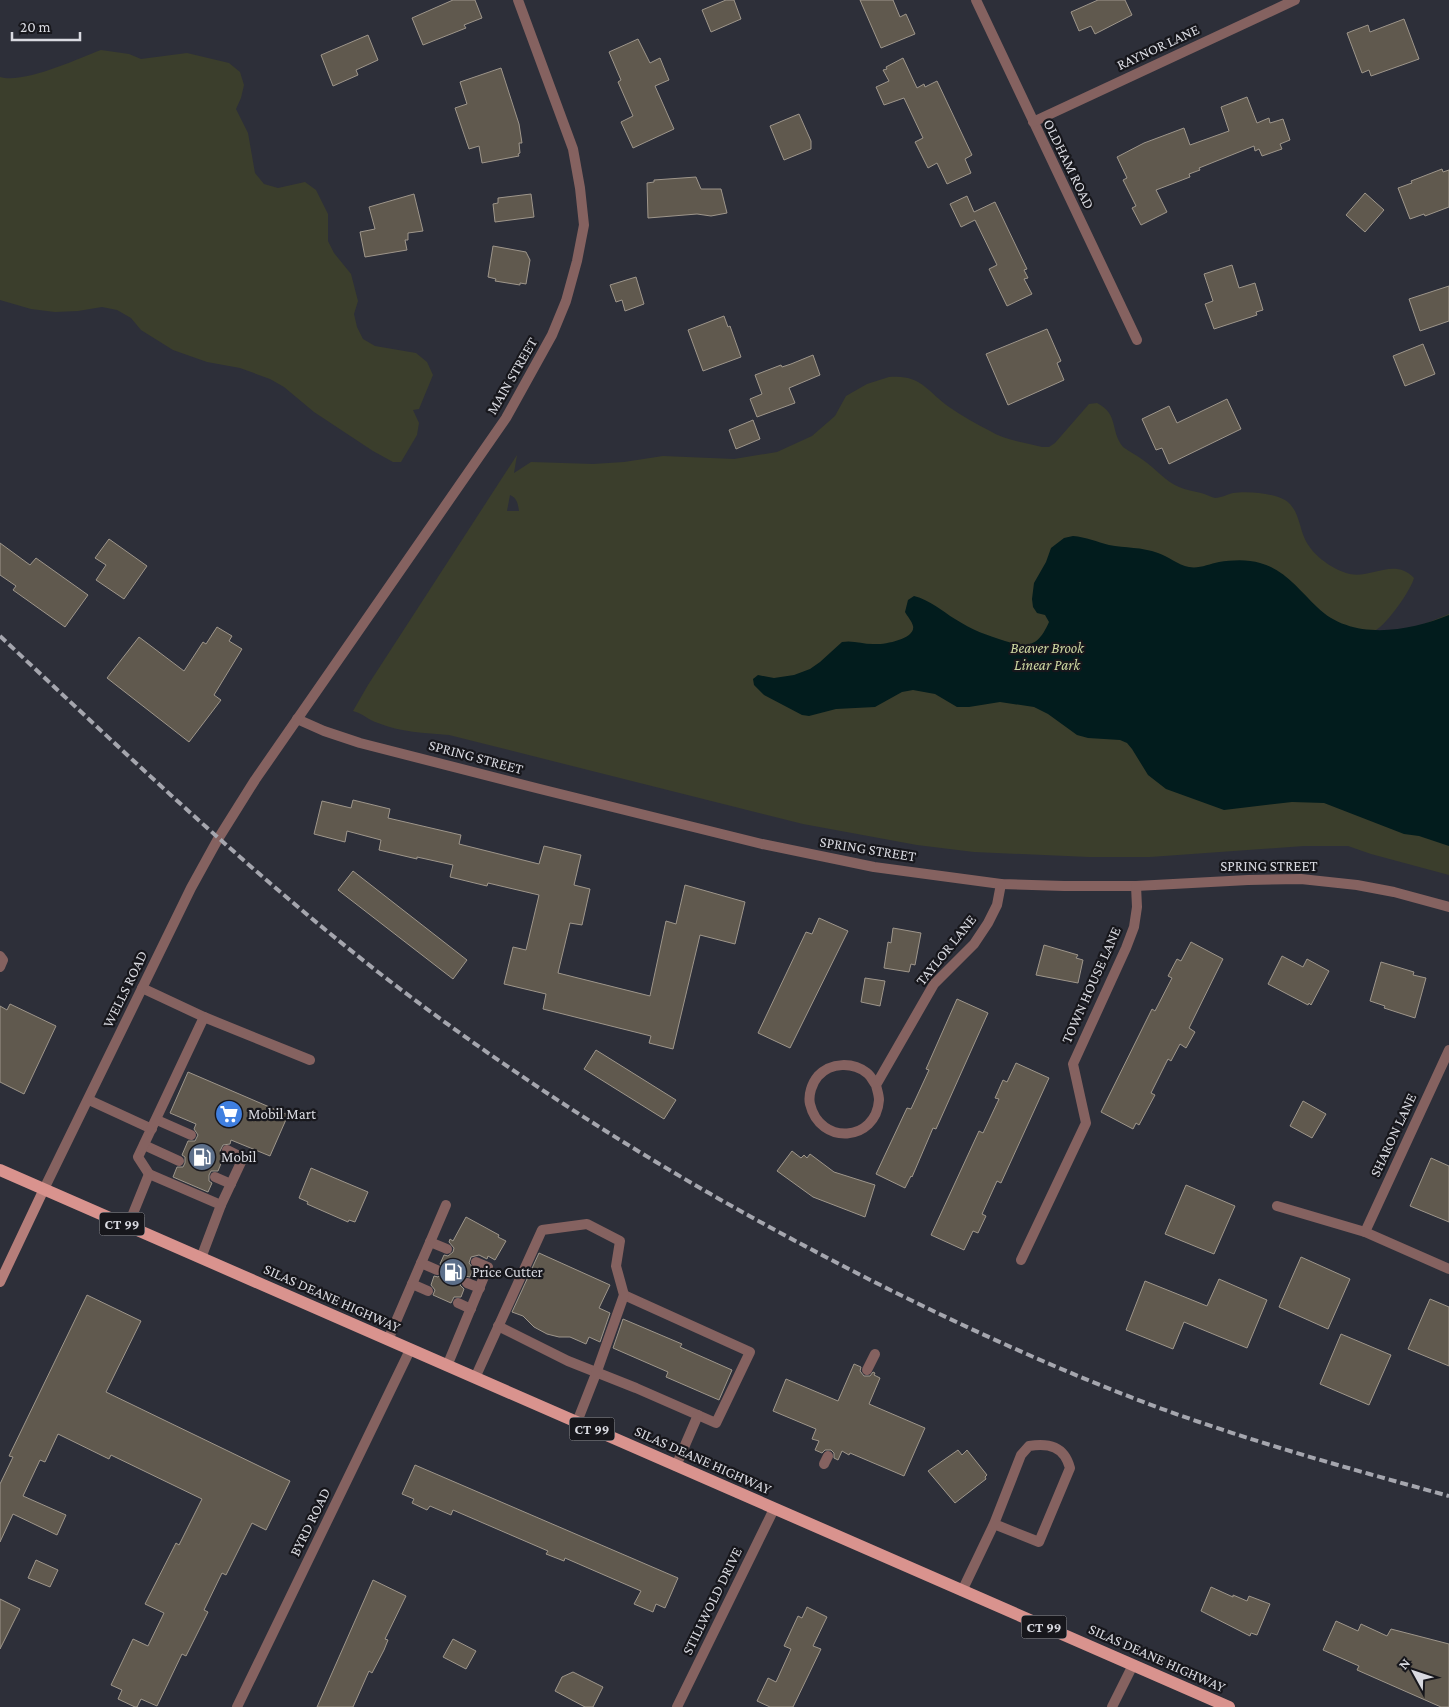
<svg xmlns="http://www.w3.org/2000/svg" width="1449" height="1707" font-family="'Crimson Pro',serif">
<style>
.green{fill:#3b3e2c;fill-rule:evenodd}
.water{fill:#021c1d}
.building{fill:#60594e;stroke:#9e968b}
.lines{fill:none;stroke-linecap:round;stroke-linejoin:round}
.service{stroke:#856260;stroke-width:10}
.minor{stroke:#856260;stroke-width:10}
.tertiary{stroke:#856260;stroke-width:10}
.secondary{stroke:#b57e7a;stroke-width:10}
.primary{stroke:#d9938e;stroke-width:12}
.rail{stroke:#a5a6ae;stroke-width:4;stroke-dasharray:8 4;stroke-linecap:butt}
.labels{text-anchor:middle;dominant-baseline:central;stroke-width:4.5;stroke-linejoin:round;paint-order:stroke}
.shield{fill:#17171c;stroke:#9fa0a6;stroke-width:1}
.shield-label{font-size:14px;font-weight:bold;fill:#d9dae1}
.street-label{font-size:15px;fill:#d9dae1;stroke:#17171c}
.park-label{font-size:15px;font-style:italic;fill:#cdd7a2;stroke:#17171c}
.poi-label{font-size:15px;fill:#d9dae1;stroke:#17171c;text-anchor:start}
</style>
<rect width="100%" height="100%" fill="#2d2f39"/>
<g class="green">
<path d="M101,50L129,54L141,59L187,53L229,63L240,72L244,85L241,98L236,109L248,133L255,173L264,184L278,188L305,182L316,190L328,214V241L334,253L351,274L358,301L354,314L357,327L363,339L375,346L416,353L427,362L433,375L419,409L413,410L419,423L417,435L401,462H393L373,451L314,412L284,387L270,379L240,368L207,362L173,350L141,330L131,318L117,310L102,307L78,311L55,312L31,309L0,300V77C24,84 77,59 101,50Z"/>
<path d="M889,377C921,374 927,391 949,407C962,416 976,424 990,431C1005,440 1025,443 1042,447H1049L1055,443L1089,404L1097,403C1119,414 1110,431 1123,447C1130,452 1136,455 1143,460C1155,468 1165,481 1179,487C1186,490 1194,491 1201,493C1205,494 1211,497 1215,498C1221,498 1228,494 1233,493C1248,491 1273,493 1285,500C1298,508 1299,525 1304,537C1311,554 1329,567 1346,573C1370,581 1393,556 1414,578C1411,590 1387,624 1376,630L1387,639L1449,614V875L1371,854L1348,846H1304L1150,857H1089L974,852L917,845L803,824L449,735C425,733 400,732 378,723C368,720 364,714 353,711L368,685L517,455L514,473L531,462L593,464L624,462L663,456L734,459L777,452L812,436L835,416L846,396L867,384ZM510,495C517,498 518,504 519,511H507Z"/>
</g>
<path class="water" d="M1073,536C1086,537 1097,542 1109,545C1125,548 1142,547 1158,553C1168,556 1178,565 1189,567C1199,569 1209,564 1219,562C1231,560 1248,559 1260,563C1284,569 1300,591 1317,607C1351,641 1408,632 1449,615V846L1419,836L1404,834L1324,803L1292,802L1224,810L1166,789L1148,775L1132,749L1127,743L1120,740L1088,738L1077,735L1048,714L1034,707L1000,702L969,707H957L935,694L913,690L902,692L875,707L836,709L809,716L802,715L764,695L754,685L753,679L758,675L774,678L794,675L810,669L820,662L842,642C853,640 862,644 873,644C883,645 916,639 913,626C912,621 907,616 905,612L908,600L914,596C930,600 942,611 955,619C972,630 986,635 1005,641C1028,648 1038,647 1049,622L1045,615L1037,613L1033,607L1032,599L1034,583L1046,562L1051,548L1064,538Z"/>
<g class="building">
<polygon points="453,0 475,0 482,18 464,25 466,28 423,45 412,18"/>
<polygon points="726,0 734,0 741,19 711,32 702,10"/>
<polygon points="860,0 893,0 900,17 906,14 915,34 881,48"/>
<polygon points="1098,0 1125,0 1132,15 1095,34 1091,26 1079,31 1071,12"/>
<polygon points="1404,19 1419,59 1371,76 1369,70 1362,73 1347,33 1368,25 1370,32"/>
<polygon points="368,35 378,60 356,70 358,75 333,86 321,55"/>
<polygon points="638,39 650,63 660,58 669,80 655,86 674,129 633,148 621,122 633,116 618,82 621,80 609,52"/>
<polygon points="903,58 917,88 924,84 925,87 937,81 972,155 965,159 971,173 947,184 937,163 928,168 915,142 923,138 904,98 884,105 876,87 889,81 883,70 887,69 886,67"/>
<polygon points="501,68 519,124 522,143 519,143 520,153 518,154 519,156 482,163 479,146 469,149 455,108 467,104 460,82"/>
<polygon points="1247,97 1257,123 1269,118 1270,123 1283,119 1290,140 1280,144 1282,149 1262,156 1259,149 1255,151 1254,146 1199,168 1200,170 1189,174 1190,177 1156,190 1167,212 1141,225 1132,208 1136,206 1123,180 1127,178 1117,157 1144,143 1184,128 1190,145 1229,131 1221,107"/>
<polygon points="799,114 811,141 811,149 784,160 770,126"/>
<polygon points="1442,169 1443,172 1449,170 1449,207 1425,216 1424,214 1410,219 1398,188 1412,183 1411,181"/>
<polygon points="696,177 701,189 721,189 727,213 711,216 697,214 648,218 647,183 654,182 654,180"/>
<polygon points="1365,193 1384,210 1365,232 1346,215"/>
<polygon points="414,194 423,231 408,233 408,240 405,240 407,250 365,257 360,232 375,229 369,207"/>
<polygon points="531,194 534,217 495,222 493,204 498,203 498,198"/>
<polygon points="967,196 974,212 995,202 1027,269 1024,270 1028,278 1024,279 1032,294 1007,306 989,269 997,265 975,220 961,227 950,204"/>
<polygon points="493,246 526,252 530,260 526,284 520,283 520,285 495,281 496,279 488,277"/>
<polygon points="1232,265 1239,288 1255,283 1263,310 1256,312 1257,315 1214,329 1205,304 1213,301 1204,274"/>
<polygon points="636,277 644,304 625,311 622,300 616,302 610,285"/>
<polygon points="1449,286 1449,321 1420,331 1409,299"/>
<polygon points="724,316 728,327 730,326 741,357 703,371 688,330"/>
<polygon points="1047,329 1061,361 1057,363 1064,380 1008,405 986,354"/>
<polygon points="1423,344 1435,374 1405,386 1393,356"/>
<polygon points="813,355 820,375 789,388 795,403 757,417 750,399 762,394 755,375 781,365 782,367 791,364"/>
<polygon points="1227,399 1241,429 1169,464 1162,448 1156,450 1142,419 1169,406 1177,423"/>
<polygon points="753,420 760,439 736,449 729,430"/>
<polygon points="109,539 147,566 124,599 96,580 106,565 95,558"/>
<polygon points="0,543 30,565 36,558 88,595 65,627 13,590 16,586 0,575"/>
<polygon points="217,627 232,636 229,641 242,649 214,695 221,700 189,742 107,678 139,637 184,671 203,642 206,644"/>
<polygon points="353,800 390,809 388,818 461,835 459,844 539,864 544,846 581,855 574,885 590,889 582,925 570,923 558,973 650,996 666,921 676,924 685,885 745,902 735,944 700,935 673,1049 649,1043 651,1036 543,1009 546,994 504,984 513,947 526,950 539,895 488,883 487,886 450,877 453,865 417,857 417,859 379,850 381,840 347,831 345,842 314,834 322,801 351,808"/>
<polygon points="353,871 467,960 453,979 338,890"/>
<polygon points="819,918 848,931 790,1048 758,1033 806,932 812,934"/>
<polygon points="893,928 921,933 915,965 911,964 909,972 884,968 888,942 891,943"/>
<polygon points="1191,942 1223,959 1189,1028 1195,1032 1186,1048 1180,1044 1171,1061 1168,1059 1151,1093 1155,1095 1139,1125 1136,1123 1133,1129 1101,1112 1152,1009 1155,1011 1172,978 1168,976 1177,959 1181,961"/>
<polygon points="1044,945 1078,955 1076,958 1083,960 1078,983 1036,975"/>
<polygon points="1282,956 1303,967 1307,959 1329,971 1311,1005 1309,1003 1308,1005 1268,984"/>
<polygon points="1381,962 1414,972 1413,975 1426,978 1415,1018 1384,1008 1385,1006 1370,1001"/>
<polygon points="865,978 885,981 880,1006 861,1002"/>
<polygon points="957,999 988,1013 936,1129 933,1128 912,1177 911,1176 905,1188 876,1174 907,1108 911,1109 929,1070 926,1069"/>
<polygon points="10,1004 56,1026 24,1094 0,1082 0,1006 7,1010"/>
<polygon points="596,1050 676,1100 664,1119 584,1069"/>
<polygon points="1016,1063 1049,1078 1001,1183 997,1181 982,1214 986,1216 978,1233 973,1231 964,1250 931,1235 979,1131 983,1133 999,1099 995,1098 1003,1080 1007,1082"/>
<polygon points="188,1072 288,1115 270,1156 231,1140 230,1144 223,1145 220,1151 224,1156 218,1171 211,1171 209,1175 209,1181 212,1183 208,1192 173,1177 177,1167 183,1167 185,1163 185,1157 182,1155 188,1141 195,1141 198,1135 194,1129 196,1124 170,1113"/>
<polygon points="1303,1101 1326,1114 1312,1138 1290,1126"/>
<polygon points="792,1151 801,1158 804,1155 807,1158 810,1154 834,1172 875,1185 865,1217 813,1197 777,1171"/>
<polygon points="1431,1158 1449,1166 1449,1222 1410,1206"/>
<polygon points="311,1168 368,1192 355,1222 349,1220 348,1222 307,1204 308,1202 299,1198"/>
<polygon points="1186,1185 1235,1206 1214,1254 1165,1234"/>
<polygon points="466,1217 499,1235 498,1237 506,1241 495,1260 488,1256 487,1259 479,1255 471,1257 469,1263 473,1268 470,1277 465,1276 461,1280 460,1285 464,1289 461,1297 454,1297 451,1303 433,1295 435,1290 431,1285 434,1276 438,1277 443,1273 444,1269 440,1264 444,1255 448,1256 453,1252 454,1248 449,1242 450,1239 453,1241"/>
<polygon points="539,1253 610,1285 599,1308 610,1313 600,1342 589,1337 586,1344 570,1337 559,1337 547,1334 534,1327 523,1316 512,1312"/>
<polygon points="1301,1257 1350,1279 1328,1329 1279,1307"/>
<polygon points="1219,1279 1267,1300 1247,1348 1184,1322 1173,1349 1126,1330 1145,1281 1207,1306"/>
<polygon points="87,1295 141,1321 106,1392 290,1481 266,1530 252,1523 226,1575 222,1573 204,1610 208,1612 186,1656 182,1654 157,1706 141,1699 137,1707 135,1707 118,1699 122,1690 111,1685 133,1639 148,1646 164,1613 145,1604 176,1543 179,1545 202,1499 111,1455 109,1459 58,1434 45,1462 40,1460 23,1496 66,1515 57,1535 13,1514 0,1542 0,1484 13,1457 9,1456"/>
<polygon points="1430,1299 1449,1307 1449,1366 1408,1349"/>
<polygon points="623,1319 682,1344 680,1347 732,1370 719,1400 666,1377 668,1372 613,1348"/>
<polygon points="1341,1334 1391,1355 1369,1405 1320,1384"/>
<polygon points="854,1364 861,1367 860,1371 864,1376 870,1376 873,1372 875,1373 874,1375 880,1378 869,1404 925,1428 904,1476 850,1453 849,1455 842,1451 838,1460 834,1458 834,1453 831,1450 825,1450 822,1453 815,1450 819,1441 812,1439 816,1429 773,1411 786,1379 838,1401"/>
<polygon points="958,1450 962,1455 967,1450 987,1475 985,1477 986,1479 955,1503 928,1471"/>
<polygon points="415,1465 678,1578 665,1608 656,1604 653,1612 634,1604 641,1591 565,1558 564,1561 546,1554 548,1551 453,1510 451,1515 430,1506 427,1510 412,1503 414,1499 402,1494"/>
<polygon points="36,1560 58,1570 50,1587 28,1578"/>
<polygon points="373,1580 406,1596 385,1639 388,1640 384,1650 372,1673 369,1671 353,1707 317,1707"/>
<polygon points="1211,1587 1233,1597 1233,1595 1247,1601 1249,1596 1270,1604 1257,1635 1251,1633 1250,1636 1201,1611"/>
<polygon points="0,1599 20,1609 0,1649"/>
<polygon points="807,1607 827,1617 813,1646 821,1649 793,1707 770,1707 757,1701 768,1678 776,1682 791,1649 784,1646 798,1616 802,1618"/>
<polygon points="1336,1621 1358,1631 1361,1624 1387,1636 1391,1629 1449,1644 1449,1707 1441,1707 1357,1670 1359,1666 1323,1650"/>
<polygon points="453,1639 476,1651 466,1669 443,1657"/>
<polygon points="573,1672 603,1687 593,1707 585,1707 555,1691 562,1677"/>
</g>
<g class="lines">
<g class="service">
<polyline points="0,956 3,960 0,967"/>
<polyline points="142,988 204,1017"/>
<polyline points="89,1100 152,1129"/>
<polyline points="157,1120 191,1135"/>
<polyline points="144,1145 179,1161"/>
<polyline points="215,1177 231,1184"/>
<polyline points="221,1205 149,1174 138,1157 204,1017 310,1060"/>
<polyline points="128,1226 149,1174"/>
<polyline points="430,1242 447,1249"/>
<polyline points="201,1258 221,1205 243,1158 227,1150"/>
<polyline points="421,1263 437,1270"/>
<polyline points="467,1283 480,1288"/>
<polyline points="412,1284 428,1291"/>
<polyline points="458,1303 471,1309"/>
<polyline points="498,1326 568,1361 636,1388 716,1423 750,1352 624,1295"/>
<polyline points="388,1340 446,1205"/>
<polyline points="447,1366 488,1267 476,1262"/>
<polyline points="867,1370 875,1354"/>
<polyline points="475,1378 542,1230 587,1224 620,1241 616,1266 624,1295 597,1371 577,1422"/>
<polyline points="824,1464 828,1456"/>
<polyline points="676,1466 698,1415"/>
<path d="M962,1591L994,1524L1021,1455L1029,1446C1049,1443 1064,1446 1070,1468L1039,1542L994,1524"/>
</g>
<g class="minor">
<polyline points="976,0 1137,340"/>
<polyline points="1033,122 1295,0"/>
<polyline points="297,719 324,731 360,743 540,789 762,844 874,867 1001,884 1064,886 1136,886 1248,880 1301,879 1357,885 1394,892 1449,907"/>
<path d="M876,1085C873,1081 871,1076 867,1073C853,1062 831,1062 818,1076C812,1083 808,1095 810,1104C820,1146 876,1142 879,1100C879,1095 877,1090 876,1085L934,984L974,944L988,923L997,905L1001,884"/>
<polyline points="1277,1206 1365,1232 1449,1269"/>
<polyline points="1365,1232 1449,1050"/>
<polyline points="1021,1260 1086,1123 1073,1064 1126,948 1134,927 1137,907 1136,886"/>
<polyline points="237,1707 410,1350"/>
<polyline points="677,1707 774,1509"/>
<polyline points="1112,1707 1133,1665"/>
</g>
<polyline class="tertiary" points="44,1189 191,888 218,839 255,780 506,418 552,335 566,301 577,261 584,225 580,188 573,149 518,0"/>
<polyline class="secondary" points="0,1282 44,1189"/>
<polyline class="primary" points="0,1170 1229,1707"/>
<path class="rail" d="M0,636C123,751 245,868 378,972C511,1075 654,1166 803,1245C914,1304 1028,1358 1146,1403C1245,1440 1347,1468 1449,1496"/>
</g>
<defs>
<g id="supermarket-disc" transform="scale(1.4375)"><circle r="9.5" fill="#3f7fe0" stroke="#17171c"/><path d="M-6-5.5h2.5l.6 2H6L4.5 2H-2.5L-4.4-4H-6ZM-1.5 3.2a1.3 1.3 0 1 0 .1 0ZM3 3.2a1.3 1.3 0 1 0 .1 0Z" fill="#fff"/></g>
<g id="fuel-disc" transform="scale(1.4375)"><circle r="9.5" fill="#5c6f8a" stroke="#17171c"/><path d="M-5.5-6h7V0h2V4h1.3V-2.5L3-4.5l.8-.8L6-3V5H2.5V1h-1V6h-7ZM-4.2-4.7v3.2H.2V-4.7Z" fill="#fff"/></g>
</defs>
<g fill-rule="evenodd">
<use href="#supermarket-disc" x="229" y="1114"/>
<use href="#fuel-disc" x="202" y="1157"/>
<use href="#fuel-disc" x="453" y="1272"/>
</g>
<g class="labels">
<g class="shield">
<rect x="99.5" y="1212.5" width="45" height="23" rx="4"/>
<rect x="569.5" y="1417.5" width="45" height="23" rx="4"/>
<rect x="1021.5" y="1615.5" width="45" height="23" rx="4"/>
</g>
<g class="shield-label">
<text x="122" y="1224">CT 99</text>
<text x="592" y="1429">CT 99</text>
<text x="1044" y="1627">CT 99</text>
</g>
<g class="street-label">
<text transform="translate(1158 47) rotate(-25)">RAYNOR LANE</text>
<text transform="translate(1069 164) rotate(64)">OLDHAM ROAD</text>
<text transform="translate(512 376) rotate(-60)">MAIN STREET</text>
<text transform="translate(476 757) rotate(15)">SPRING STREET</text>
<text transform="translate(868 849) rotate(9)">SPRING STREET</text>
<text x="1269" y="866">SPRING STREET</text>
<text transform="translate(946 950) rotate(-51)">TAYLOR LANE</text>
<text transform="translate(1091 985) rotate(-66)">TOWN HOUSE LANE</text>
<text transform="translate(125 989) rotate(-64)">WELLS ROAD</text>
<text transform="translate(1393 1135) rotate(-65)">SHARON LANE</text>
<text transform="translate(332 1298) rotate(24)">SILAS DEANE HIGHWAY</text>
<text transform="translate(703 1460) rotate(24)">SILAS DEANE HIGHWAY</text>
<text transform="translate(310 1522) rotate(-64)">BYRD ROAD</text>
<text transform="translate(712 1601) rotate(-64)">STILLWOLD DRIVE</text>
<text transform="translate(1157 1658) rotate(24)">SILAS DEANE HIGHWAY</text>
</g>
<g class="park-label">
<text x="1047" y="648">Beaver Brook<tspan x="1047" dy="17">Linear Park</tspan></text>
</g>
<g class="poi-label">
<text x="248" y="1114">Mobil Mart</text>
<text x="221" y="1157">Mobil</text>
<text x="472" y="1272">Price Cutter</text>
</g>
</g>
<g transform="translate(1414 1672) rotate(310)" stroke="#17171c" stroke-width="4" paint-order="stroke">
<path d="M0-4L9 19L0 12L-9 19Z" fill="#d9dae1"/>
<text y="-8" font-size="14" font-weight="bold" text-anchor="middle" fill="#d9dae1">N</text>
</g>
<path d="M12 32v8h68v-8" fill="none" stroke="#d9dae1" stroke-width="2.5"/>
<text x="20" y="32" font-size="15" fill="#d9dae1" stroke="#17171c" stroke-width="4" paint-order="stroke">20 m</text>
</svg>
